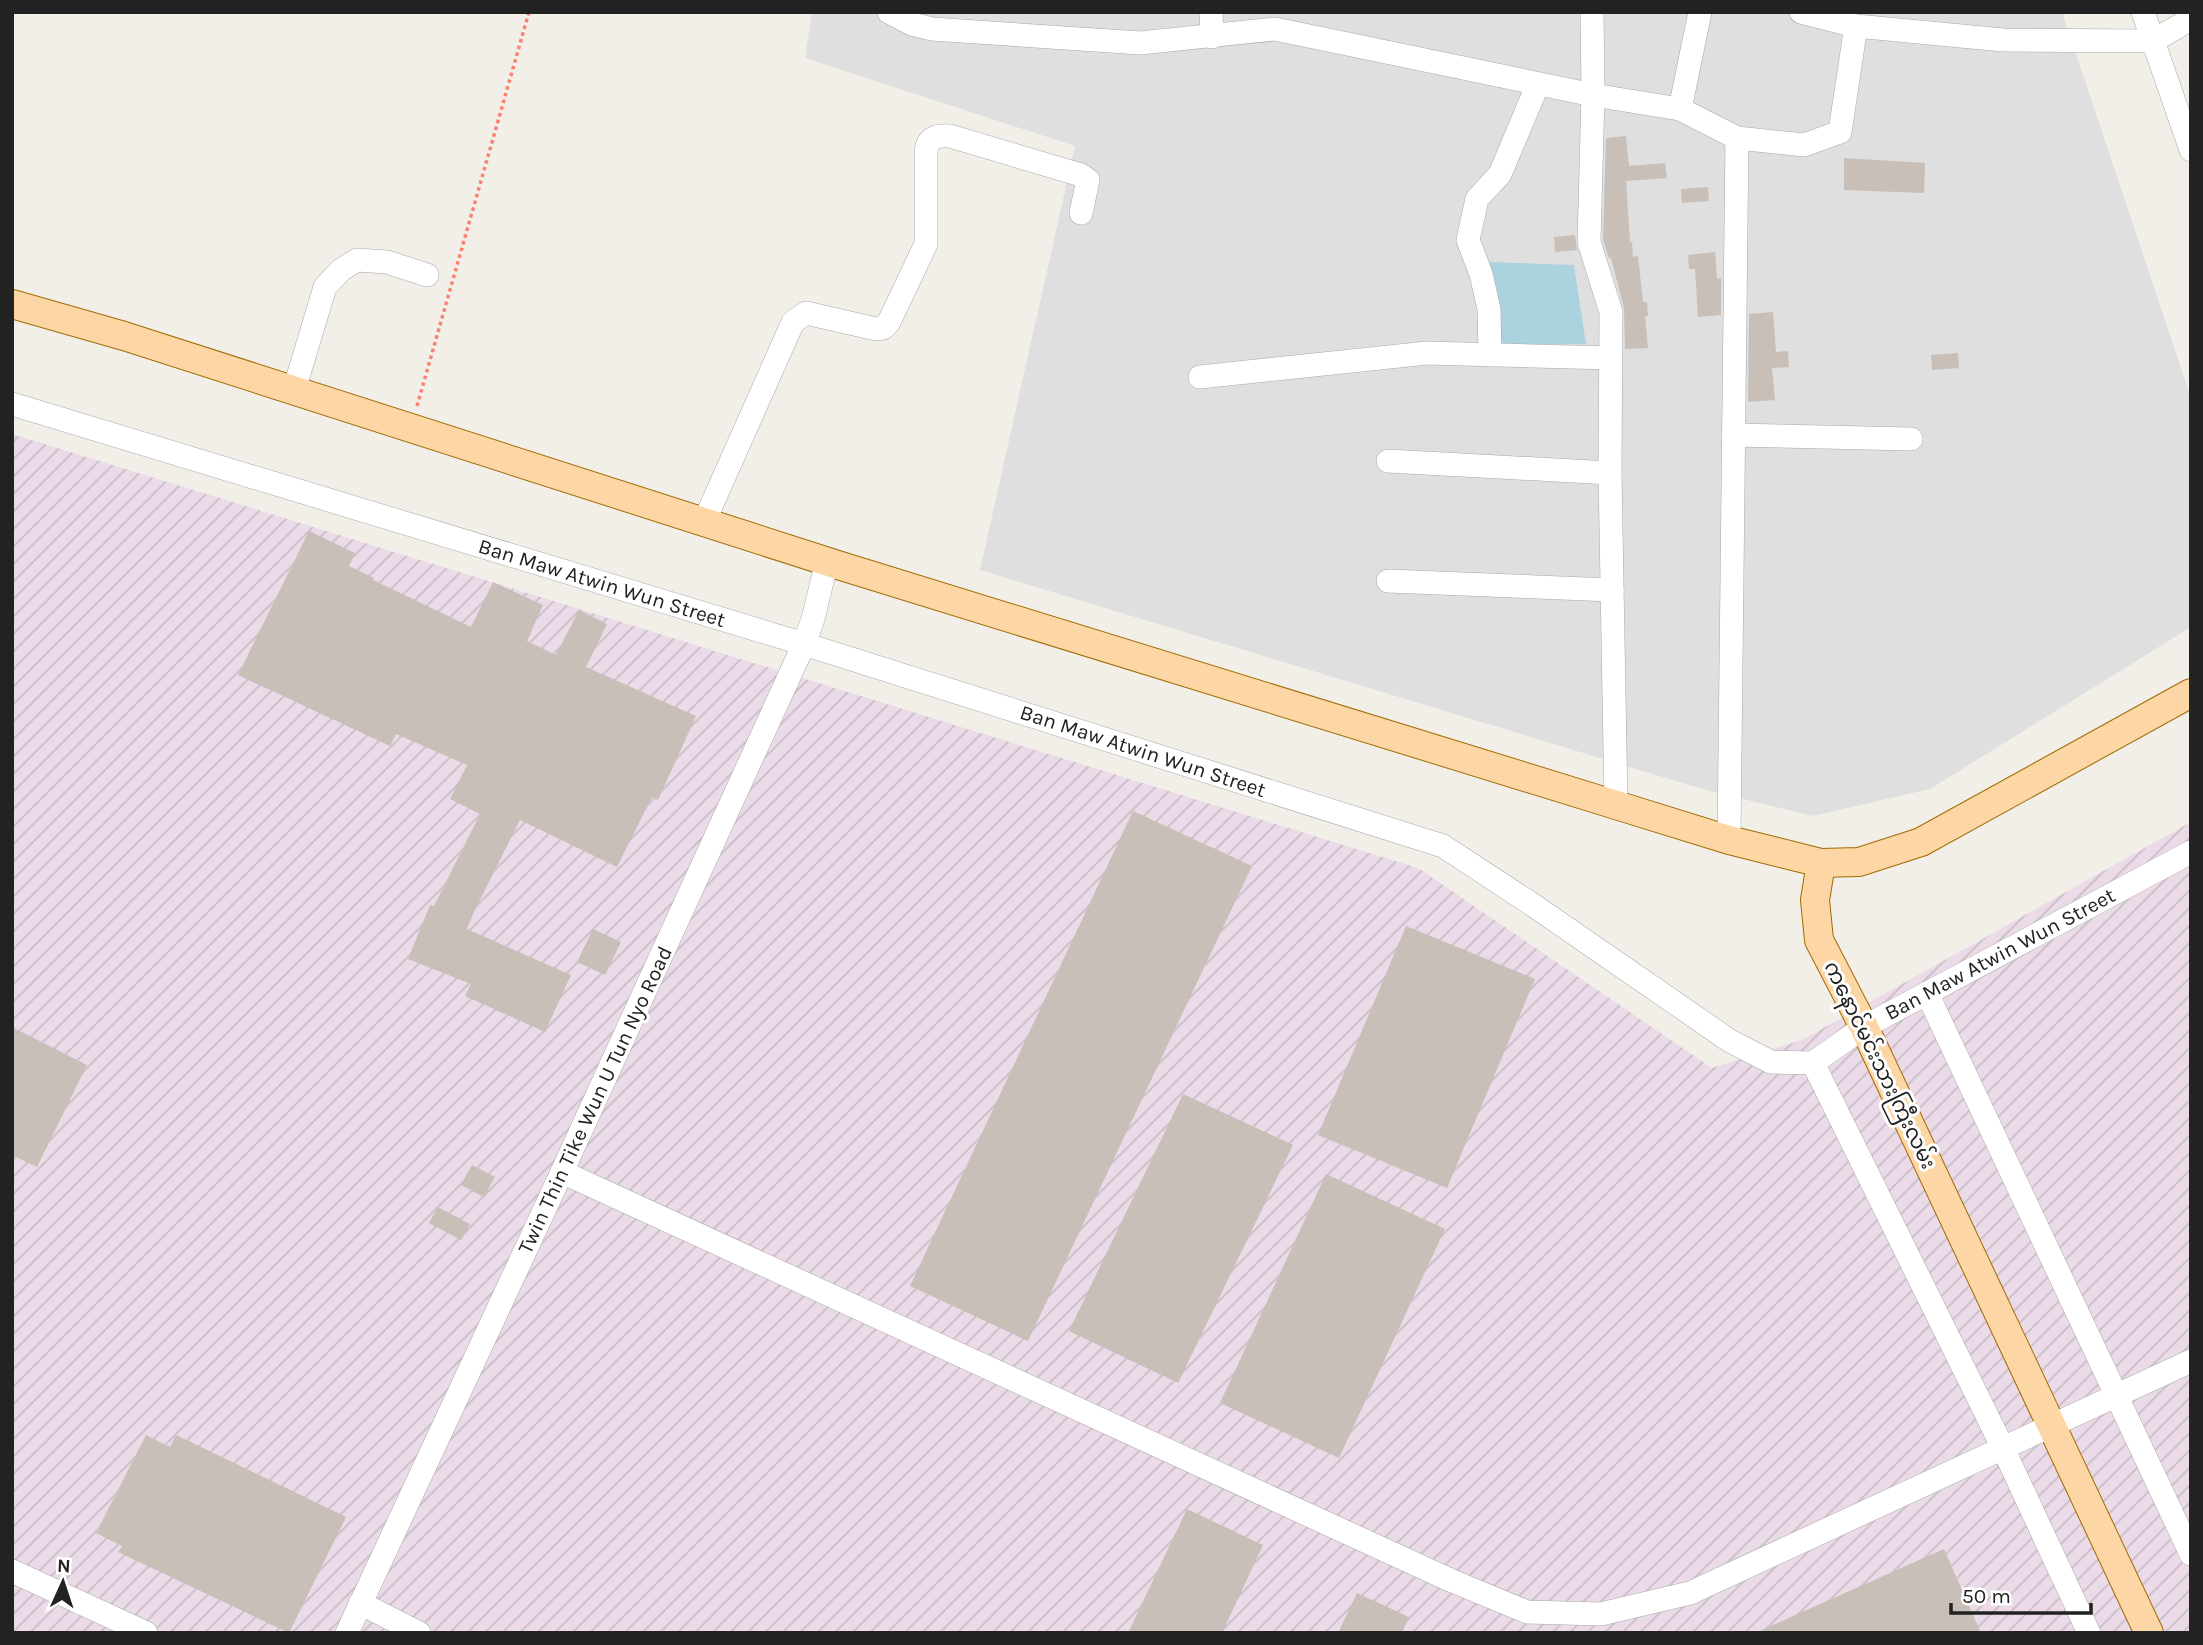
<svg xmlns="http://www.w3.org/2000/svg" width="2203" height="1645" font-family="Karla,'Noto Sans Myanmar',sans-serif">
<style>
.residential{fill:#e0dfdf}
.industrial{fill:url(#industrial-furrows)}
.water{fill:#aad3df}
.building{fill:#c7bfb8}
.lines{fill:none;stroke-linecap:round;stroke-linejoin:round}
.minor-casing{stroke:#a9a9a9;stroke-width:24}
.major-casing{stroke:#a06b00;stroke-width:30}
.path{stroke:#fa8072;stroke-width:3.5;stroke-dasharray:3.5 3.5;stroke-linecap:butt}
.minor{stroke:#fff;stroke-width:23}
.major{stroke:#fcd6a4;stroke-width:28}
.labels{text-anchor:middle;dominant-baseline:central;stroke-width:6;stroke-linejoin:round;paint-order:stroke}
.street-label{font-size:21px;fill:#222;stroke:#fff}
</style>
<defs>
<pattern id="industrial-furrows" width="10" height="10" patternUnits="userSpaceOnUse" patternTransform="scale(1.75)"><rect width="10" height="10" fill="#ebdbe8"/><path d="M-1 1l2-2M0 10L10 0M9 11l2-2" fill="none" stroke="#c9bcc7"/></pattern>
</defs>
<rect width="100%" height="100%" fill="#f2efe9"/>
<polygon class="residential" points="812,12 2062,12 2191,398 2191,627 1930,789 1813,816 1702,789 980,570 1075,146 805,58"/>
<polygon class="industrial" points="12,434 1418,868 1712,1068 1802,1040 2191,822 2191,1633 12,1633"/>
<polygon class="water" points="1489,262 1574,265 1586,344 1499,345"/>
<g class="building">
<polygon points="1626,136 1629,166 1665,163 1667,178 1626,181 1630,242 1632,242 1633,257 1638,256 1643,302 1647,302 1648,316 1645,316 1648,348 1625,349 1624,308 1611,258 1609,258 1603,240 1606,138"/>
<polygon points="1844,158 1925,163 1924,193 1844,190"/>
<polygon points="1708,187 1709,201 1682,203 1681,189"/>
<polygon points="1575,235 1577,250 1555,252 1554,237"/>
<polygon points="1715,252 1717,279 1721,278 1721,315 1698,317 1695,269 1689,269 1688,255"/>
<polygon points="1773,312 1776,352 1788,351 1789,367 1772,368 1775,400 1748,402 1749,314"/>
<polygon points="1958,353 1959,368 1932,370 1931,355"/>
<polygon points="309,531 355,553 349,566 374,578 373,580 471,627 493,582 543,605 527,641 556,655 579,610 607,624 586,667 696,716 658,800 652,797 617,867 520,820 474,912 467,929 571,975 545,1032 465,996 471,984 408,959 430,905 434,906 480,814 450,799 467,765 396,734 390,746 238,675"/>
<polygon points="1133,811 1252,866 1028,1341 910,1286"/>
<polygon points="1406,926 1535,979 1447,1188 1318,1135"/>
<polygon points="593,929 621,942 605,975 577,962"/>
<polygon points="12,1027 87,1065 37,1167 12,1155"/>
<polygon points="1183,1094 1293,1145 1178,1383 1069,1331"/>
<polygon points="472,1165 495,1177 484,1197 461,1185"/>
<polygon points="1326,1174 1445,1229 1339,1458 1220,1403"/>
<polygon points="438,1207 470,1224 461,1240 429,1223"/>
<polygon points="146,1435 170,1447 176,1435 346,1517 289,1633 118,1552 122,1546 96,1533"/>
<polygon points="1187,1509 1263,1545 1222,1633 1128,1633"/>
<polygon points="1944,1549 1981,1633 1755,1633"/>
<polygon points="1357,1593 1409,1617 1402,1633 1338,1633"/>
</g>
<g class="lines">
<g class="minor-casing">
<g id="minor">
<polyline points="889,12 912,24 932,29 1140,43 1275,29 1593,95 1680,109 1737,138 1804,145 1840,132 1856,26"/>
<polyline points="1211,12 1212,37"/>
<polyline points="1592,12 1593,95 1589,242 1611,312 1610,473 1616,805"/>
<polyline points="1801,12 1856,26 2003,40 2153,41 2191,19"/>
<polyline points="2143,12 2191,150"/>
<polyline points="1680,109 1700,12"/>
<polyline points="1490,355 1489,309 1481,274 1468,240 1477,199 1500,174 1538,84"/>
<polyline points="1200,377 1427,353 1610,358"/>
<polyline points="294,390 325,287 341,270 357,260 387,262 427,275"/>
<polyline points="12,404 804,644 1443,846 1533,905 1730,1041 1771,1062 1813,1063 1864,1027 2191,852"/>
<polyline points="1733,435 1911,439"/>
<polyline points="1388,461 1610,473"/>
<path d="M704,522L793,322L806,313L876,329L883,328L889,322L926,244V152C927,137 938,135 950,136L1081,175L1088,180L1081,213"/>
<polyline points="1388,581 1612,590"/>
<polyline points="1729,840 1737,138"/>
<polyline points="1927,993 2191,1554"/>
<polyline points="1813,1063 2003,1448 2089,1633"/>
<polyline points="562,1172 1450,1580 1527,1612 1601,1614 1690,1593 2191,1361"/>
<polyline points="12,1571 146,1633"/>
<polyline points="360,1603 419,1633"/>
<polyline points="347,1633 562,1172 804,644 813,619 827,561"/>
</g>
</g>
<g class="major-casing">
<g id="major">
<polyline points="12,304 124,336 841,566 1616,805 1729,840 1821,863 1859,862 1921,842 2191,693"/>
<polyline points="1821,863 1815,900 1819,940 1864,1027 2149,1633"/>
</g>
</g>
<polyline class="path" points="417,406 529,12"/>
<use href="#minor" class="minor"/>
<use href="#major" class="major"/>
</g>
<g class="labels">
<g class="street-label">
<text transform="translate(602 583) rotate(17)">Ban Maw Atwin Wun Street</text>
<text transform="translate(1143 751) rotate(18)">Ban Maw Atwin Wun Street</text>
<text transform="translate(2000 954) rotate(-28)">Ban Maw Atwin Wun Street</text>
<text transform="translate(1880 1065) rotate(64)">ကနောင်မင်းသားကြီးလမ်း</text>
<text transform="translate(595 1100) rotate(-65)">Twin Thin Tike Wun U Tun Nyo Road</text>
</g>
</g>
<rect width="2203" height="1645" fill="none" stroke="#222222" stroke-width="28"/>
<g transform="translate(63 1582) rotate(3)" stroke="#ffffff" stroke-width="5" paint-order="stroke">
<path d="M0-5L12 26L0 18L-12 26Z" fill="#222222"/>
<text y="-10" font-size="19" font-weight="bold" text-anchor="middle" fill="#222222">N</text>
</g>
<path d="M1951 1603v10h140v-10" fill="none" stroke="#222222" stroke-width="3.5"/>
<text x="1962" y="1603" font-size="21" fill="#222222" stroke="#ffffff" stroke-width="5" paint-order="stroke">50 m</text>
</svg>
